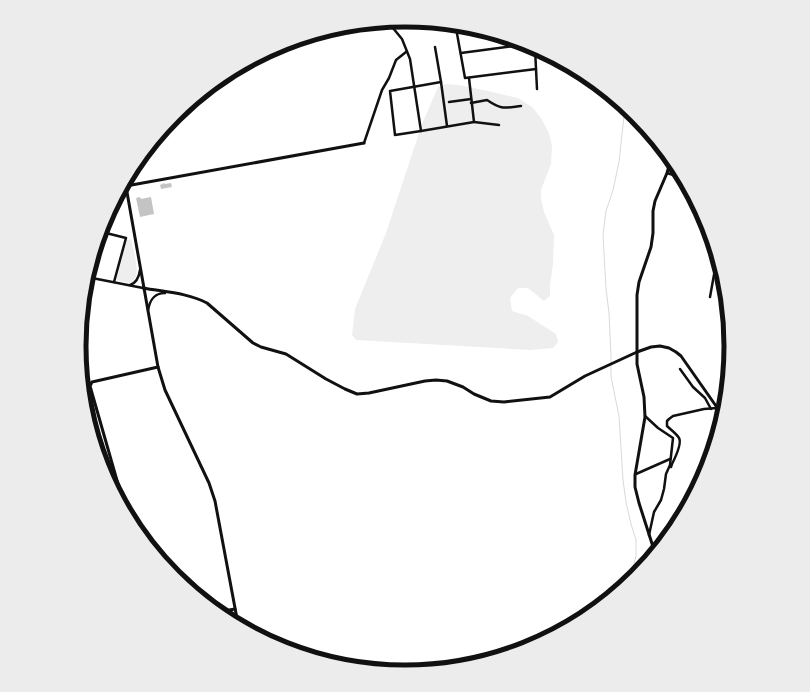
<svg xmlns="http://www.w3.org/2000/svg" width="810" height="692" font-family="'Nunito Sans',sans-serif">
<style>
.green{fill:#eee}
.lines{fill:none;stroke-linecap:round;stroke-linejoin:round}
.stream{stroke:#d9d9d9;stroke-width:1}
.building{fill:#c4c4c4}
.minor{stroke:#111;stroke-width:2.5}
.tertiary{stroke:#111;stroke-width:3}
.rim{fill:none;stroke:#111;stroke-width:5}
</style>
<rect width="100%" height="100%" fill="#fff"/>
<g class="green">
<polygon points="446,84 459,85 488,91 518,98 532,107 541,118 549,133 552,146 551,164 541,190 541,198 544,212 554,235 553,264 550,285 550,296 544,301 528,288 518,288 510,298 512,311 528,316 556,334 558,342 553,348 530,350 356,340 352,335 355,309 386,233 422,124 438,87"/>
<path d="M131,239C133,248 142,277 132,282C128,284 121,281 116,280L127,240Z"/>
</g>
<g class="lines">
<polyline class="stream" points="625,107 619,162 613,190 606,211 603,235 606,289 609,313 611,356 611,377 619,416 623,480 626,502 631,524 636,540 636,556 634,564 634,578"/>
</g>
<g class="building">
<polygon points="164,183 165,184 171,183 172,187 161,189 160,185"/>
<polygon points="140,197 141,199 151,197 154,214 140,217 136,198"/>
</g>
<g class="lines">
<g class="minor">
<polyline points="388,22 402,39 410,59 421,131 474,122 469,78"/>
<polyline points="467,26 456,28 465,78 536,69 535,48"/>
<polyline points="435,47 441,82"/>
<polyline points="461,53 528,44"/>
<polyline points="536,69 537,89"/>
<polyline points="449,102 471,99"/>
<path d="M471,103L487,100C502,110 504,108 521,106"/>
<polyline points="474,122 499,125"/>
<polyline points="421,131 395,135 390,91 441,82 447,126"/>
<polyline points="364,143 382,90 389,78 396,60 406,52"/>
<polyline points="667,173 683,178"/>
<polyline points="106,233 126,238 114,282"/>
<polyline points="87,277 143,288"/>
<path d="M130,285C137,283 139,277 140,270"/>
<polyline points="710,297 717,258"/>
<path d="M148,310C150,300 154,293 165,293"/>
<polyline points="680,369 693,387 705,398 711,409"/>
<polyline points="719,410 725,406"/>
<polyline points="645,416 658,428 673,438 670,465 666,474 664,489 661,500 654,512 649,535"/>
<path d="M671,467L672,464C675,458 682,443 679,438C677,434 670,429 667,426V421L669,419L673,416L704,409L717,408"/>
<polyline points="636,474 670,459"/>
</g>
<g class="tertiary">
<polyline points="125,181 158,367 165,390 209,483 215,501 238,624"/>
<polyline points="126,186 364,143"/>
<path d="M143,288C165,292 188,293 207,303L253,343L261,347L286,354L326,379L345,389L357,394L369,393L425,381L436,380L447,381L463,387L474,394L491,401L504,402L550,397L585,376L637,352L651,347L660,346L669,348L676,352L681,356L723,416"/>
<polyline points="126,512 90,386 92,382 158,367"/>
<polyline points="655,553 639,503 635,487 635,475 645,417 644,397 637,364 637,295 639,282 651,247 653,233 653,211 655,201 667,173 671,159"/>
<polyline points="218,612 235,609"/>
</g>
</g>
<path d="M0 0H810V692H0ZM86 346a319 319 0 1 1 638 0a319 319 0 1 1-638 0Z" fill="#ececec" fill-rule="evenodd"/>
<path class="rim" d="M86 346a319 319 0 1 1 638 0a319 319 0 1 1-638 0Z"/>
</svg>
